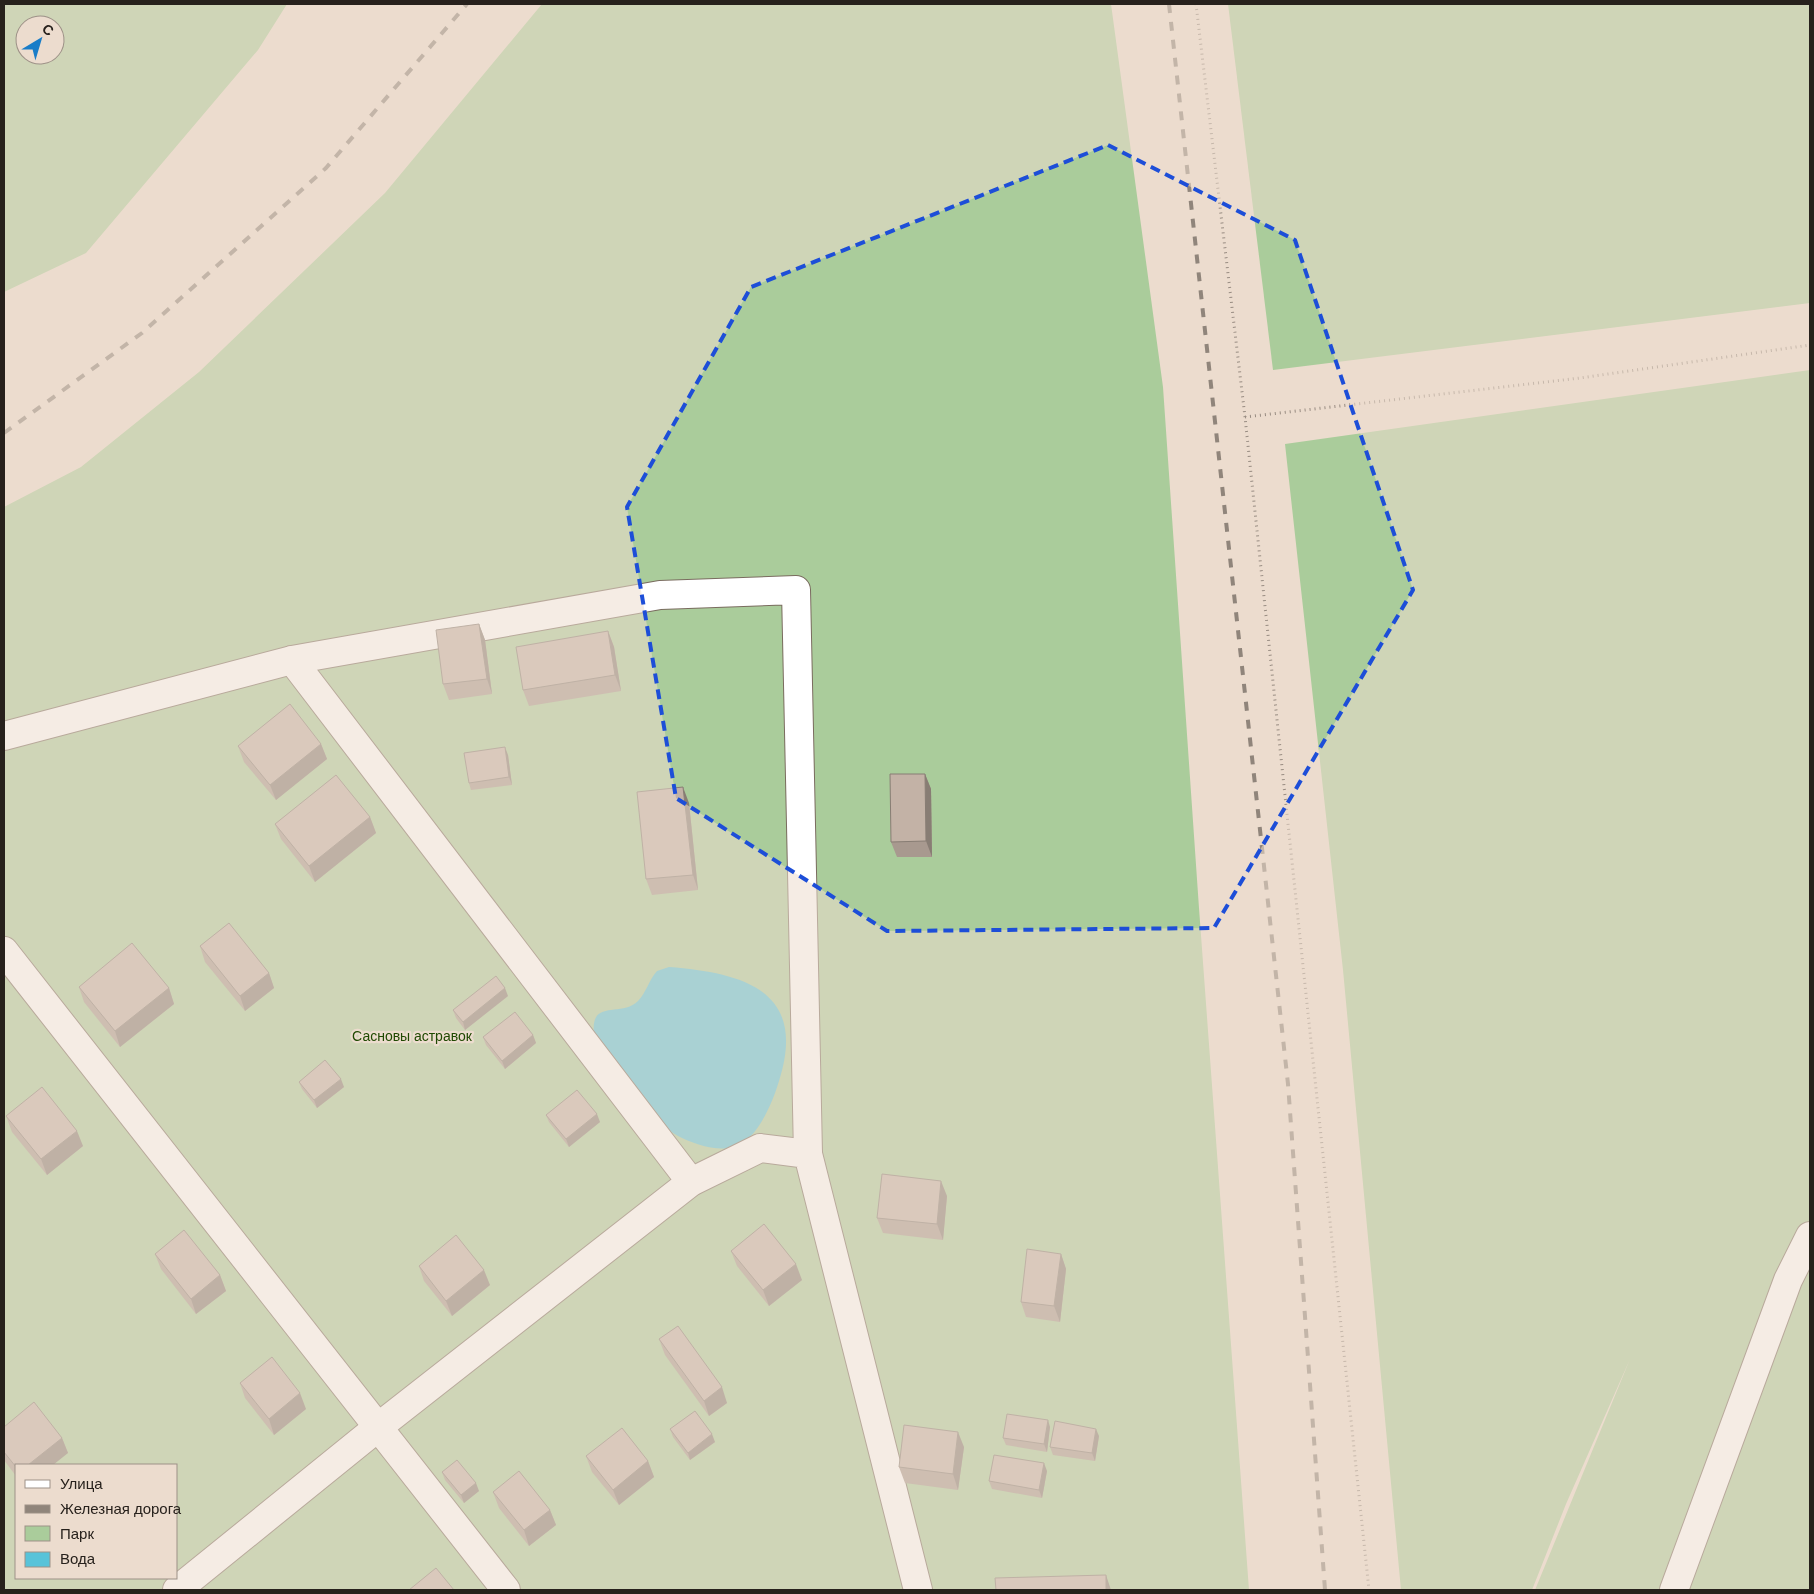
<svg xmlns="http://www.w3.org/2000/svg" width="1814" height="1594" font-family="'DM Sans',sans-serif">
<style>
.green{fill:#aacc9b;fill-rule:evenodd}
.water{fill:#58c3d9}
.lines{fill:none;stroke-linecap:round;stroke-linejoin:round}
.minor-casing{stroke:#7a6c5f;stroke-width:30}
.path{stroke:#988c82;stroke-width:3;stroke-dasharray:1 4;stroke-linecap:butt}
.minor{stroke:#fff;stroke-width:28}
.rail{stroke:#90857b;stroke-width:4;stroke-dasharray:9 9;stroke-linecap:butt}
.wall{fill:#a8998f}
.shaded-wall{fill:#887d74}
.building{fill:#c3b2a6;stroke:#887d74}
.marked{fill:none;stroke:#1d4ed8;stroke-width:4;stroke-dasharray:10 6;stroke-linejoin:round}
.labels{text-anchor:middle;dominant-baseline:central;stroke-width:4.5;stroke-linejoin:round;paint-order:stroke}
.park-label{font-size:14px;fill:#204902;stroke:#ecdcce}
</style>
<rect width="100%" height="100%" fill="#ecdcce"/>
<g class="green">
<path d="M4,4H287L258,50L86,253L4,292ZM25,25H55V55H25Z"/>
<path d="M542,4H1111L1163,387L1199,908L1249,1590H4V507L81,467L199,372L385,193ZM16,1465H176V1578H16Z"/>
<polygon points="1228,4 1810,4 1810,303 1273,370"/>
<polygon points="1810,370 1810,1590 1535,1590 1630,1359 1566,1504 1532,1590 1401,1590 1343,970 1285,444"/>
</g>
<path class="water" d="M669,967C743,973 808,990 779,1081C773,1101 761,1130 743,1143C726,1155 695,1145 678,1136C651,1122 613,1061 594,1034C590,998 621,1018 638,1001C646,993 649,980 657,971Z"/>
<g class="lines">
<g class="minor-casing">
<g id="minor">
<polyline points="292,660 691,1182"/>
<polyline points="4,736 292,660 660,595 796,590 808,1154"/>
<polyline points="4,951 506,1590"/>
<polyline points="177,1590 377,1428 691,1182 760,1148 808,1154 918,1590"/>
<polyline points="1674,1590 1788,1280 1810,1236"/>
</g>
</g>
<g class="path">
<polyline points="1196,4 1245,417 1369,1590"/>
<polyline points="1245,417 1580,378 1810,345"/>
</g>
<use href="#minor" class="minor"/>
<g class="rail">
<polyline points="1169,4 1288,1084 1325,1590"/>
<polyline points="4,433 142,333 326,168 467,4"/>
</g>
</g>
<g class="wall">
<polygon points="479,624 485,640 492,694 449,700 443,684"/>
<polygon points="608,631 614,647 621,691 529,706 523,690"/>
<polygon points="321,744 327,759 276,800 244,762 238,746"/>
<polygon points="508,755 512,785 471,790 469,783"/>
<polygon points="925,774 931,789 932,857 897,857 891,842"/>
<polygon points="689,803 698,890 652,895 646,879"/>
<polygon points="370,817 376,833 315,882 281,839 275,824"/>
<polygon points="200,946 269,973 274,988 245,1011 205,962"/>
<polygon points="79,987 169,988 174,1004 120,1047 84,1002"/>
<polygon points="508,996 465,1030 456,1018 453,1010"/>
<polygon points="533,1035 536,1043 505,1069 486,1045 483,1037"/>
<polygon points="299,1082 344,1087 317,1108 302,1089"/>
<polygon points="546,1115 600,1122 569,1147 549,1122"/>
<polygon points="6,1116 83,1146 47,1175 12,1132"/>
<polygon points="947,1196 943,1240 883,1233 877,1218"/>
<polygon points="731,1251 802,1280 769,1306 737,1266"/>
<polygon points="155,1254 220,1275 226,1291 196,1314 161,1269"/>
<polygon points="1061,1254 1066,1269 1060,1322 1026,1317 1021,1302"/>
<polygon points="419,1266 490,1285 452,1316 424,1281"/>
<polygon points="659,1339 727,1403 709,1416 665,1355"/>
<polygon points="240,1383 306,1409 274,1435 245,1398"/>
<polygon points="4,1427 62,1438 68,1453 16,1465 16,1476 4,1460"/>
<polygon points="1050,1427 1047,1452 1006,1445 1003,1438"/>
<polygon points="670,1429 715,1442 690,1460 673,1437"/>
<polygon points="1099,1436 1095,1461 1053,1455 1050,1447"/>
<polygon points="964,1447 958,1490 905,1483 899,1467"/>
<polygon points="586,1456 648,1461 654,1477 619,1505 592,1472"/>
<polygon points="1047,1471 1042,1498 992,1489 989,1481"/>
<polygon points="442,1472 479,1491 464,1503 445,1480"/>
<polygon points="493,1492 550,1510 556,1525 529,1546 499,1508"/>
</g>
<g class="shaded-wall">
<polygon points="479,624 485,640 492,694 487,679"/>
<polygon points="608,631 614,647 621,691 615,675"/>
<polygon points="321,744 327,759 276,800 270,785"/>
<polygon points="505,747 508,755 512,785 509,777"/>
<polygon points="925,774 931,789 932,857 926,841"/>
<polygon points="683,787 689,803 698,890 693,875"/>
<polygon points="370,817 376,833 315,882 309,866"/>
<polygon points="269,973 274,988 245,1011 240,996"/>
<polygon points="169,988 174,1004 120,1047 115,1031"/>
<polygon points="505,988 508,996 465,1030 463,1022"/>
<polygon points="533,1035 536,1043 505,1069 502,1061"/>
<polygon points="341,1079 344,1087 317,1108 314,1100"/>
<polygon points="597,1114 600,1122 569,1147 566,1139"/>
<polygon points="77,1131 83,1146 47,1175 41,1159"/>
<polygon points="941,1181 947,1196 943,1240 937,1224"/>
<polygon points="1061,1254 1066,1269 1060,1322 1054,1306"/>
<polygon points="796,1264 802,1280 769,1306 763,1290"/>
<polygon points="484,1270 490,1285 452,1316 446,1301"/>
<polygon points="220,1275 226,1291 196,1314 191,1299"/>
<polygon points="722,1387 727,1403 709,1416 704,1401"/>
<polygon points="300,1393 306,1409 274,1435 269,1419"/>
<polygon points="1048,1420 1050,1427 1047,1452 1044,1444"/>
<polygon points="1096,1429 1099,1436 1095,1461 1092,1453"/>
<polygon points="958,1432 964,1447 958,1490 953,1474"/>
<polygon points="712,1434 715,1442 690,1460 688,1453"/>
<polygon points="62,1438 68,1453 53,1465 28,1465"/>
<polygon points="648,1461 654,1477 619,1505 613,1490"/>
<polygon points="1044,1463 1047,1471 1042,1498 1039,1490"/>
<polygon points="476,1483 479,1491 464,1503 461,1495"/>
<polygon points="550,1510 556,1525 529,1546 524,1530"/>
<polygon points="1106,1575 1111,1590 1106,1590"/>
</g>
<g class="building">
<polygon points="479,624 487,679 443,684 436,630"/>
<polygon points="608,631 615,675 523,690 516,647"/>
<polygon points="290,704 321,744 270,785 238,746"/>
<polygon points="505,747 509,777 469,783 464,753"/>
<polygon points="890,774 925,774 926,841 891,842"/>
<polygon points="336,775 370,817 309,866 275,824"/>
<polygon points="683,787 693,875 646,879 637,792"/>
<polygon points="229,923 269,973 240,996 200,946"/>
<polygon points="132,943 169,988 115,1031 79,987"/>
<polygon points="496,976 505,988 463,1022 453,1010"/>
<polygon points="515,1012 533,1035 502,1061 483,1037"/>
<polygon points="325,1060 341,1079 314,1100 299,1082"/>
<polygon points="42,1087 77,1131 41,1159 6,1116"/>
<polygon points="577,1090 597,1114 566,1139 546,1115"/>
<polygon points="882,1174 941,1181 937,1224 877,1218"/>
<polygon points="764,1224 796,1264 763,1290 731,1251"/>
<polygon points="184,1230 220,1275 191,1299 155,1254"/>
<polygon points="456,1235 484,1270 446,1301 419,1266"/>
<polygon points="1027,1249 1061,1254 1054,1306 1021,1302"/>
<polygon points="678,1326 722,1387 704,1401 659,1339"/>
<polygon points="272,1357 300,1393 269,1419 240,1383"/>
<polygon points="34,1402 62,1438 28,1465 16,1465 16,1467 4,1452 4,1427"/>
<polygon points="695,1411 712,1434 688,1453 670,1429"/>
<polygon points="1007,1414 1048,1420 1044,1444 1003,1438"/>
<polygon points="1055,1421 1096,1429 1092,1453 1050,1447"/>
<polygon points="904,1425 958,1432 953,1474 899,1467"/>
<polygon points="622,1428 648,1461 613,1490 586,1456"/>
<polygon points="994,1455 1044,1463 1039,1490 989,1481"/>
<polygon points="457,1460 476,1483 461,1495 442,1472"/>
<polygon points="519,1471 550,1510 524,1530 493,1492"/>
<polygon points="436,1568 454,1590 409,1590"/>
<polygon points="1106,1575 1106,1590 996,1590 995,1578"/>
</g>
<path d="M0 0H1814V1594H0ZM1108,145L1295,240L1413,590L1214,928L887,931L676,798L627,507L751,287Z" fill="#ecdcce" fill-opacity=".55" fill-rule="evenodd"/>
<path class="marked" d="M1108,145L1295,240L1413,590L1214,928L887,931L676,798L627,507L751,287Z"/>
<g class="labels">
<g class="park-label">
<text x="412" y="1036">Сасновы астравок</text>
</g>
</g>
<rect width="1814" height="1594" fill="none" stroke="#27211c" stroke-width="10"/>
<rect x="15" y="1464" width="162" height="115" fill="#ecdcce" stroke="#9d9187"/>
<rect x="25" y="1480" width="25" height="8" fill="#ffffff" stroke="#9d9187"/>
<text x="60" y="1489" font-size="15" fill="#27211c">Улица</text>
<rect x="25" y="1505" width="25" height="8" fill="#90857b" stroke="#9d9187"/>
<text x="60" y="1514" font-size="15" fill="#27211c">Железная дорога</text>
<rect x="25" y="1526" width="25" height="15" fill="#aacc9b" stroke="#9d9187"/>
<text x="60" y="1539" font-size="15" fill="#27211c">Парк</text>
<rect x="25" y="1552" width="25" height="15" fill="#58c3d9" stroke="#9d9187"/>
<text x="60" y="1564" font-size="15" fill="#27211c">Вода</text>
<g transform="translate(40 40) rotate(38)"><circle r="24" fill="#ecdcce" stroke="#9d9187"/>
<path d="M0-4L9 19L0 12L-9 19Z" fill="#197dc8"/>
<text y="-8" font-size="14" font-weight="bold" text-anchor="middle" fill="#27211c">С</text>
</g>
</svg>
